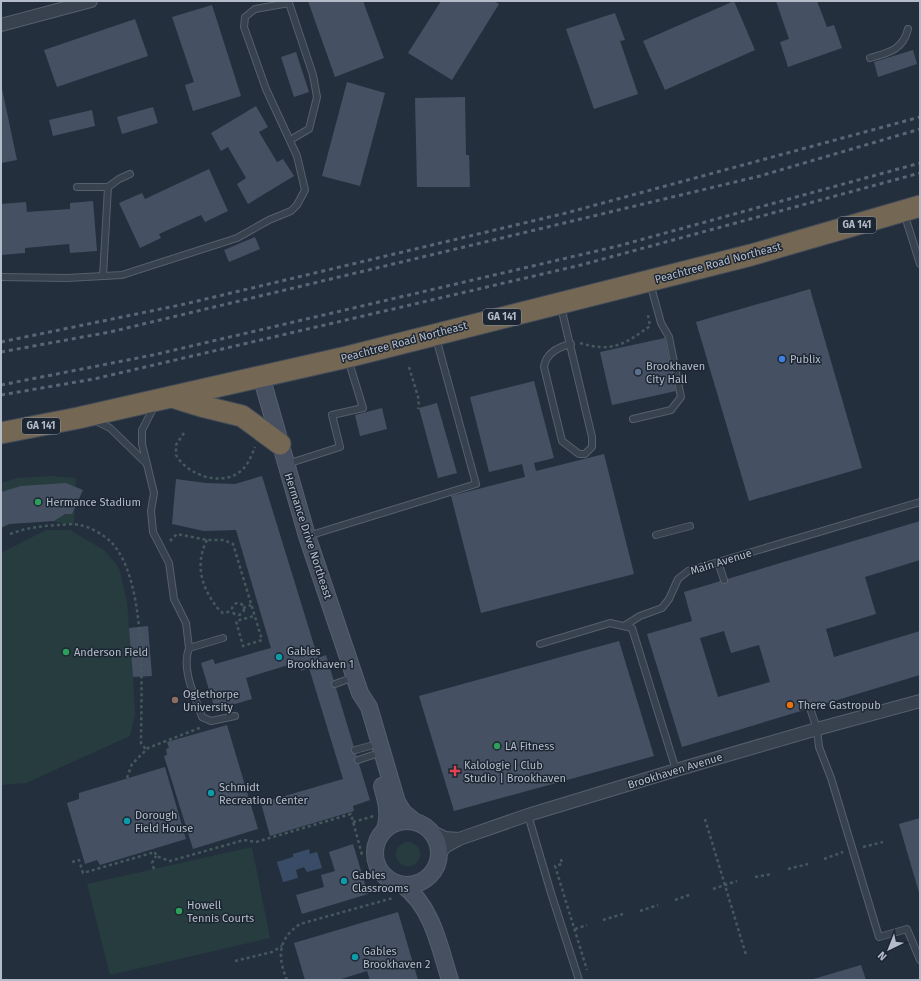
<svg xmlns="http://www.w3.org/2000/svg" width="921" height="981" font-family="'Fira Sans',sans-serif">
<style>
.green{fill:#263c3f}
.water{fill:#394c67}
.building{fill:#455162;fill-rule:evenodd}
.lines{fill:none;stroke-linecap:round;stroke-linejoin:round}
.lane-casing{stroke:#565f6c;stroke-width:8}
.street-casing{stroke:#565f6c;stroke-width:14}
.secondary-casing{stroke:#565f6c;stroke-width:18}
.highway-casing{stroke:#434c59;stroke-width:23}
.path{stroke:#44595c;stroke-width:2.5;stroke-dasharray:3 3;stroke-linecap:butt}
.lane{stroke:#38414e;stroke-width:6}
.street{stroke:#38414e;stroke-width:12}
.secondary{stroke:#465061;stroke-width:16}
.highway{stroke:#746855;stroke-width:21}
.rail{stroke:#5a6575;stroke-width:3;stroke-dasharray:4 4;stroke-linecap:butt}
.shop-dot{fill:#3f7fe0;stroke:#1d2633;stroke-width:1.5}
.service-dot{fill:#5c6f8a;stroke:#1d2633;stroke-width:1.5}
.leisure-dot{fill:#2e9e5b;stroke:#1d2633;stroke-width:1.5}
.culture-dot{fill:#0f9aa8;stroke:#1d2633;stroke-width:1.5}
.education-dot{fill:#8d6e63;stroke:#1d2633;stroke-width:1.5}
.food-dot{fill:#e8710a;stroke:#1d2633;stroke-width:1.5}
.health-dot{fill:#e0444e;stroke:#1d2633;stroke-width:1.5}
.labels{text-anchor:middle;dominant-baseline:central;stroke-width:3;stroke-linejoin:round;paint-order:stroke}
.shield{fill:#1d2633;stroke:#878f9c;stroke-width:1}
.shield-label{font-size:10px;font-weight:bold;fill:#b4bcc9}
.street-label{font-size:11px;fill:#b4bcc9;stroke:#1d2633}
.poi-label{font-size:11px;fill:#b4bcc9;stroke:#1d2633;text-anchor:start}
</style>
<rect width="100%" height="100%" fill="#242f3e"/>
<g class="green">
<polygon points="51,476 76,478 74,525 51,521 1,524 1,483 18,478"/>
<polygon points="46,530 70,530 104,550 119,568 127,602 133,677 135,715 130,736 26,783 1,785 1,553"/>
<circle cx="408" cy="854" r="12"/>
<polygon points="252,847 270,938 110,975 87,884"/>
</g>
<polygon class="water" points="309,849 310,854 317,852 322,868 307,872 304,867 296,870 298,878 283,882 277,862 293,857 293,854"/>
<g class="building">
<polygon points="308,1 363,1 384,58 335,77"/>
<polygon points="441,1 494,1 499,4 452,80 408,53"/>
<polygon points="734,1 755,50 665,90 643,41"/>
<polygon points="776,1 817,1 827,27 834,25 842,48 788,67 780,42 789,39"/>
<polygon points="212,5 241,96 193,111 185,85 194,82 172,17"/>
<polygon points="615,13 625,40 620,41 638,94 594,109 566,29"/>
<polygon points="135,19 148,56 57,87 44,50"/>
<polygon points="913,50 917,64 878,77 874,62"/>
<polygon points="296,52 309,92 294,97 281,57"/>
<polygon points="347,82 385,93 360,186 322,176"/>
<polygon points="1,84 17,160 1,163"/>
<polygon points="465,97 466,155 469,155 470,187 417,187 415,98"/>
<polygon points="256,106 268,127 259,132 277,162 283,159 294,176 248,204 237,184 246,178 228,147 221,151 211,133"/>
<polygon points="153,107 158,123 122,134 117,117"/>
<polygon points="92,110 95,126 53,136 49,120"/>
<polygon points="209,169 228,211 205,222 201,215 159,234 161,238 140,248 119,203 142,193 145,199"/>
<polygon points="93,201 97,251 70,253 69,244 25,248 25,253 1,255 1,204 26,202 27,212 70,209 70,203"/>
<polygon points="255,237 260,249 229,262 224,250"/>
<polygon points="810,289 862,468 749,501 696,322"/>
<polygon points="665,338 676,391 612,405 600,352"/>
<polygon points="534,381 554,458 534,463 536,471 604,454 634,574 481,613 451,496 525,477 522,464 489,472 470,397"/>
<polygon points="437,403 457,473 438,478 419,408"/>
<polygon points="382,408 387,429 360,436 355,415"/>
<polygon points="262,476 318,658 326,655 370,800 353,806 354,811 270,836 261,803 343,779 309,668 301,671 298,662 246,678 252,699 215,710 201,663 213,659 215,664 271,648 236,530 204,531 172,524 176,479 206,483 235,484"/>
<polygon points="66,483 83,490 72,514 65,514 54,521 9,524 1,528 1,492 21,486"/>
<path d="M920,521V560L865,577L876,614L826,629L834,657L920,631V675L682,747L647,634L692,621L684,592ZM724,631L731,653L759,645L770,682L718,697L700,638Z"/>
<polygon points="148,626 152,676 133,677 129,628"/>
<polygon points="619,641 654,756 454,811 419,696"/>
<polygon points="227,725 258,829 193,849 164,756 167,755 166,749 169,748 167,742"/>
<polygon points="165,767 186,839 100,865 97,860 85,864 67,803 79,799 79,793"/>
<polygon points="920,818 920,896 899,824"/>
<polygon points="353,844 368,894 302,914 296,895 324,887 321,875 335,871 329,852"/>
<polygon points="398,912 418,980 370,980 367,971 338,980 305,980 294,943"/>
<polygon points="861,965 866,980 810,980"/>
</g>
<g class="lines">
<g class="lane-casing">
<g id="lane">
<path d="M870,58C888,53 903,50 908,29"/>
<polyline points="77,187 108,187 119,179 130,174"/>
<polyline points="904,213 920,264"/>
<polyline points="103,276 108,187"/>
<polyline points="1,277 67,278 122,275 237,238 269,220 291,211 297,205 305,190 297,156 266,89 244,27 245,17 255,9 289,3 313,75 317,97 309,129 290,140"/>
<path d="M561,307L592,437V447L585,454H579L562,441L544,367C546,353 558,347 571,344"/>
<polyline points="155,405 142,430 142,444 154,493 151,511 153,532 169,563 174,599 186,623 189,648 223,638"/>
<polyline points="633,419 671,410 681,397 669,337 661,323 650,283"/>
<polyline points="94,420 110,428 146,463"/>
<polyline points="287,464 340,447 332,415 363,408 348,359"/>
<polyline points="656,535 690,526"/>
<polyline points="308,536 476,484 436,338"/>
<polyline points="718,562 724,580"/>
<polyline points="624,626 640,616 662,608 669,599 678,579 688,571 920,502"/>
<polyline points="540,644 610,623 632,628 676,770"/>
<path d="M189,648C181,670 195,696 202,717L211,721L235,716"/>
<polyline points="335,684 354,677"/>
<polyline points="810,708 817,729 819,747 831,778 879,937 907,929 920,960"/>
<polyline points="355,750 370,746"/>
<polyline points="358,760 373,755"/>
<polyline points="528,815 551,893 579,980"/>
</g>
</g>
<g class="street-casing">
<g id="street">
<polyline points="1,25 91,1"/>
<polyline points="433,832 445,838 459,839 528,815 676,770 817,729 920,701"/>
<polyline points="440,853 446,846 459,839"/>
</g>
</g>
<g class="secondary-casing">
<g id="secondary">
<polyline points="261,376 307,536 360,693 369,707 397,802 403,812 414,821"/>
<path d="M382,786C386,800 390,814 385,829"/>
<circle cx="407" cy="853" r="32"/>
<path d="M403,885C433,908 439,946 450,980"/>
</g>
</g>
<g class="highway-casing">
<g id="highway">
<polyline points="172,397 201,406 242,416 280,444"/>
<polyline points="1,433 78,418 347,357 751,255 920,206"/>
</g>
</g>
<g class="path">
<path d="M580,343C612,353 625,344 650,326L648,315"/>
<polyline points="409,367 419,400 418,409"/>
<path d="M184,433L176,445V455C188,476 224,488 243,469C249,463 252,454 255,447"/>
<path d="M10,534C26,528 41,526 58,525C64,525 72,523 79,525C89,526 104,535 111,542C148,580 141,692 141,743L147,751"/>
<path d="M207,540C194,565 202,590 220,611L223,613L232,611"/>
<polyline points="170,541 177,534 207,540 224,540 233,544 262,640 243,646 236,621 254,616"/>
<circle cx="238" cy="609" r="6"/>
<polyline points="243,608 251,605"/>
<polyline points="127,778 132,764 148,748 202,727"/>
<polyline points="705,819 746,955"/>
<polyline points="353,822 374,816"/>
<polyline points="863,847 883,842"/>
<polyline points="561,859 562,864 555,866 587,970"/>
<polyline points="824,859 843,852"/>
<polyline points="72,862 79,860 83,873 155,852 156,856 170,861 244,840 256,842 351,814 362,855"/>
<polyline points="154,869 152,863 156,856"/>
<polyline points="788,869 808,864"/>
<polyline points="755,877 773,874"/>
<polyline points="713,889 737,881"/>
<polyline points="675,900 692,894"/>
<polyline points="640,911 658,905"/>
<polyline points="603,920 623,914"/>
<polyline points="575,929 587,925"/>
<polyline points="235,961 272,952 282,946"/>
<path d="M287,980C277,956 278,939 300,924L393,898"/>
</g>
<use href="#lane" class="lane"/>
<use href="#street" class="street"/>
<use href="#secondary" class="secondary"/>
<use href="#highway" class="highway"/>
<g class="rail">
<polyline points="1,342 185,304 566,213 920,117"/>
<polyline points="1,352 110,332 760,176 920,129"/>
<polyline points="1,385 153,355 618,246 920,163"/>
<polyline points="1,395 94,379 581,265 920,173"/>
</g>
</g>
<circle class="shop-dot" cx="782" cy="359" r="4"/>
<circle class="service-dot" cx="638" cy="372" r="4"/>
<g class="leisure-dot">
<circle cx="38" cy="502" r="4"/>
<circle cx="66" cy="652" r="4"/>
<circle cx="497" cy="746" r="4"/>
<circle cx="179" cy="911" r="4"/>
</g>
<g class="culture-dot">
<circle cx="279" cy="657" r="4"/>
<circle cx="211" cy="793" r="4"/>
<circle cx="127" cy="821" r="4"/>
<circle cx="344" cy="881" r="4"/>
<circle cx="355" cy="957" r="4"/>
</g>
<circle class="education-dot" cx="175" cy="700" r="4"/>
<circle class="food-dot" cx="790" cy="705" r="4"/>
<path class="health-dot" d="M453 765h4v4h4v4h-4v4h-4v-4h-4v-4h4z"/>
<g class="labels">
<g class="shield">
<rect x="838" y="217" width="38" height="16" rx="3"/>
<rect x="483" y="309" width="38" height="16" rx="3"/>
<rect x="22" y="418" width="38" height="16" rx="3"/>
</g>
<g class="shield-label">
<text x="857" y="225">GA 141</text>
<text x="502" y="317">GA 141</text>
<text x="41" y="426">GA 141</text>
</g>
<g class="street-label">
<text transform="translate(718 263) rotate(-15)">Peachtree Road Northeast</text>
<text transform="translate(404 342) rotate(-15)">Peachtree Road Northeast</text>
<text transform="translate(308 536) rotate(72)">Hermance Drive Northeast</text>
<text transform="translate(721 562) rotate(-17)">Main Avenue</text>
<text transform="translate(675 771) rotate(-17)">Brookhaven Avenue</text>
</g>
<g class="poi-label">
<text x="790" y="359">Publix</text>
<text x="646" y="366">Brookhaven<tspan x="646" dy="13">City Hall</tspan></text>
<text x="46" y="502">Hermance Stadium</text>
<text x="287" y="651">Gables<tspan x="287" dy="13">Brookhaven 1</tspan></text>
<text x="74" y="652">Anderson Field</text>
<text x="183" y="694">Oglethorpe<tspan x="183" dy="13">University</tspan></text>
<text x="798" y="705">There Gastropub</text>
<text x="505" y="746">LA Fitness</text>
<text x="464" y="765">Kalologie | Club<tspan x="464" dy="13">Studio | Brookhaven</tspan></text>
<text x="219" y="787">Schmidt<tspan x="219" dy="13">Recreation Center</tspan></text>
<text x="135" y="815">Dorough<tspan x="135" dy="13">Field House</tspan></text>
<text x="352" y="875">Gables<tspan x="352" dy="13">Classrooms</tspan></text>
<text x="187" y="905">Howell<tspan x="187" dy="13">Tennis Courts</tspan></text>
<text x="363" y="951">Gables<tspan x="363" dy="13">Brookhaven 2</tspan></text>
</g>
</g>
<rect width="921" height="981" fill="none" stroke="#b4bcc9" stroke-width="4"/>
<g transform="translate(889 949) rotate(223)" stroke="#1d2633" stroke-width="3" paint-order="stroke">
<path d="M0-3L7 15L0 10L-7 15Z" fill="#b4bcc9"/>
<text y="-6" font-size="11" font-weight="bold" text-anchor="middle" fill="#b4bcc9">N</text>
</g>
</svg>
